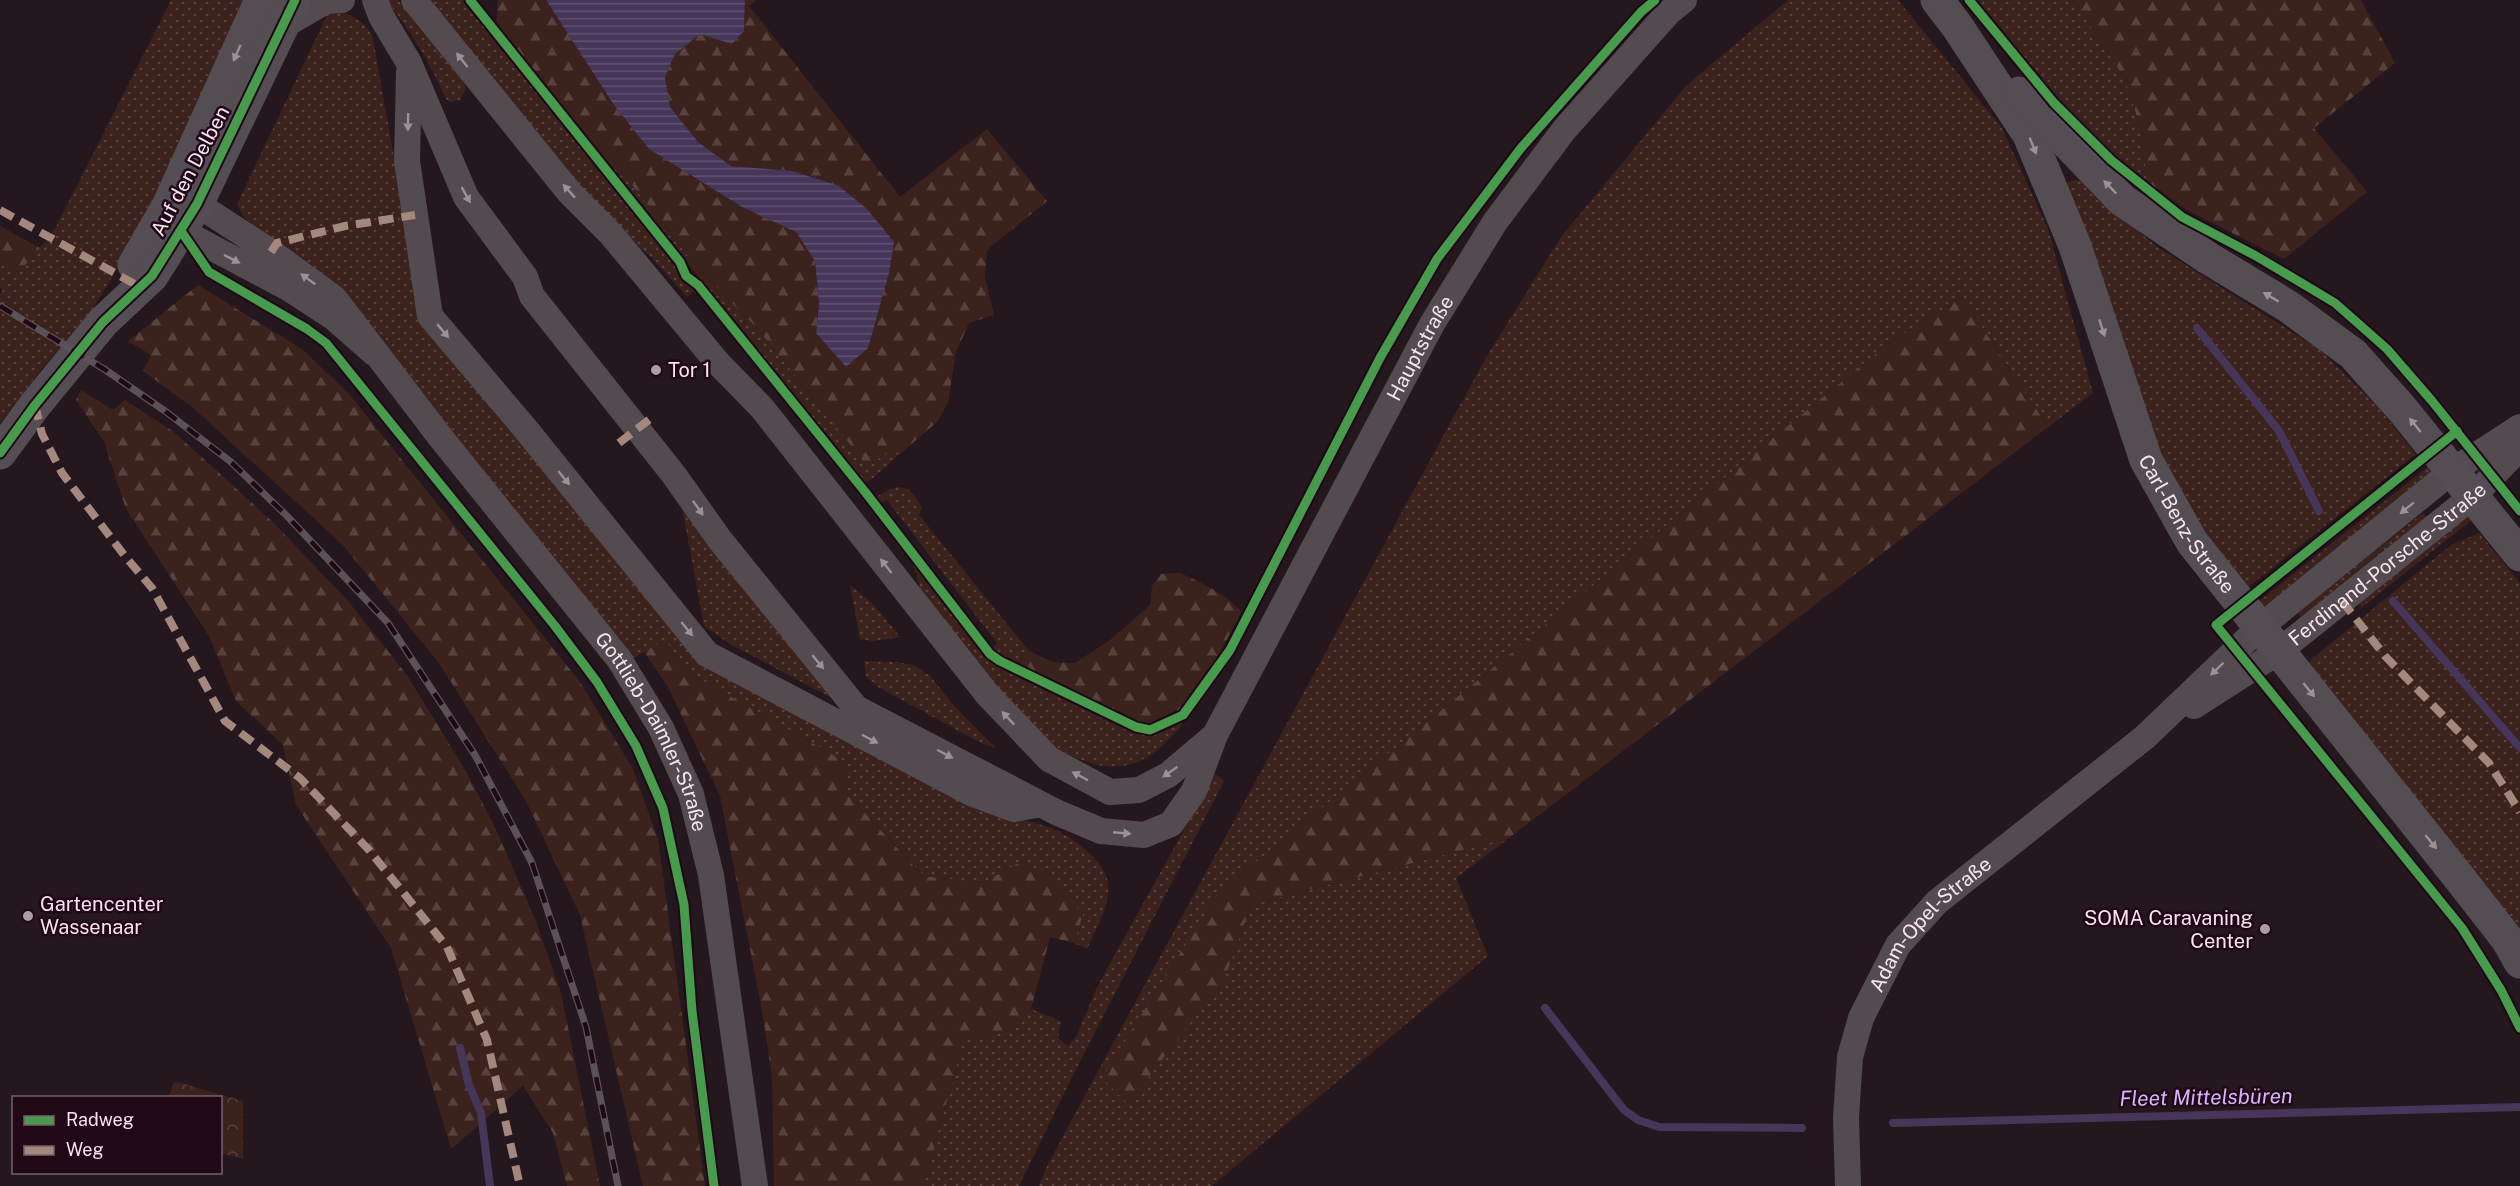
<svg xmlns="http://www.w3.org/2000/svg" width="2520" height="1186" font-family="'Public Sans',sans-serif">
<style>
.grass{fill:url(#grass-dots)}
.forest{fill:url(#forest-firs)}
.park{fill:url(#park-crowns)}
.water{fill:url(#water-rules)}
.lines{fill:none;stroke-linecap:round;stroke-linejoin:round}
.stream{stroke:#45365a;stroke-width:8}
.street{stroke:#534b50;stroke-width:26}
.secondary{stroke:#544d53;stroke-width:33}
.rail-casing{stroke:#5b5258;stroke-width:7}
.rail{stroke:#210816;stroke-width:4.5;stroke-dasharray:14;stroke-linecap:butt}
.quiet{stroke:#a5887d;stroke-width:8;stroke-dasharray:15 8;stroke-linecap:butt}
.cycleway-casing{stroke:#210816;stroke-width:13}
.cycleway{stroke:#469c4c;stroke-width:9}
.oneway{fill:#9e9198}
.oneway2{fill:#9d9097}
.poi-dot{fill:#ae9ca5;stroke:#210816;stroke-width:2}
.labels{text-anchor:middle;dominant-baseline:central;stroke-width:5;stroke-linejoin:round;paint-order:stroke}
.street-label{font-size:20px;fill:#f8e4ed;stroke:#210816}
.poi-label{font-size:20px;fill:#f8e4ed;stroke:#210816;text-anchor:start}
.water-label{font-size:21px;font-style:italic;fill:#d0b7fb;stroke:#210816}
</style>
<defs>
<pattern id="grass-dots" width="8" height="8" patternUnits="userSpaceOnUse" patternTransform="scale(1.5)"><rect width="8" height="8" fill="#3b221d"/><path d="M2 2h.1M6 6h.1" fill="none" stroke="#58423e" stroke-width="1.8" stroke-linecap="round"/></pattern>
<pattern id="forest-firs" width="22" height="20" patternUnits="userSpaceOnUse" patternTransform="scale(1.5)"><rect width="22" height="20" fill="#3b221d"/><path d="M5 1l3.5 6h-7zM16 11l3.5 6h-7z" fill="#58423e"/></pattern>
<pattern id="park-crowns" width="20" height="18" patternUnits="userSpaceOnUse" patternTransform="scale(1.5)"><rect width="20" height="18" fill="#3b221d"/><path d="M2 6a3 3 0 1 1 6 0M12 15a3 3 0 1 1 6 0" fill="none" stroke="#58423e"/></pattern>
<pattern id="water-rules" width="6" height="5" patternUnits="userSpaceOnUse" patternTransform="scale(1.5)"><rect width="6" height="5" fill="#45365a"/><path d="M0 2.5h6" fill="none" stroke="#615372"/></pattern>
</defs>
<rect width="100%" height="100%" fill="#25171e"/>
<g class="grass">
<polygon points="171,0 246,0 140,230 93,309 44,366 0,423 0,294 3,290 0,288 0,264 16,274 40,248 56,227"/>
<path d="M386,0H398L464,83L466,89L460,100L450,102L446,99C430,62 411,32 386,0Z"/>
<polygon points="430,0 465,0 695,291 687,297 652,258 605,219"/>
<polygon points="1788,0 1898,0 2002,128 2048,229 2093,393 2048,427 1962,297 1889,343 1217,894 1225,978 1251,905 1509,838 1456,878 1488,956 1212,1186 1039,1186 1046,1168 1104,1060 1484,361 1561,237 1687,85"/>
<polygon points="1973,0 2073,0 2125,79 2138,120 2148,182 2110,154 2063,109"/>
<path d="M341,12C357,17 366,23 373,38L422,318L675,634L1006,814C1023,820 1042,824 1058,831C1076,840 1105,862 1108,883C1111,904 1095,930 1087,949L1074,943L1083,915L1022,861L983,883L924,876L845,791L844,761L691,674L665,640L634,658L380,344L243,216L237,204L328,13Z"/>
<polygon points="577,125 607,153 699,270 757,328 863,461 872,464 888,451 901,453 872,479 866,482 859,478"/>
<polygon points="2080,180 2098,200 2159,248 2319,349 2377,406 2416,454 2242,592 2155,464 2064,190 2069,181"/>
<polygon points="2429,466 2431,473 2262,610 2253,606"/>
<polygon points="899,487 910,490 922,507 919,515 1029,651 1017,665 1001,658 991,649 997,643 886,499 879,504 874,498 890,489"/>
<polygon points="682,507 830,693 828,696 730,644 704,626"/>
<polygon points="2423,513 2428,519 2301,617 2297,612"/>
<polygon points="2464,516 2472,520 2361,608 2359,599"/>
<polygon points="2479,533 2520,583 2520,944 2304,669 2312,659 2451,545"/>
<path d="M913,563L992,662L1010,673L1131,732C1175,742 1189,710 1211,680C1215,674 1220,665 1225,662C1169,747 1136,808 1033,732L922,595Z"/>
<polygon points="850,585 874,605 900,637 873,641 860,639"/>
<polygon points="864,661 897,662 915,666 930,676 955,707 996,748 983,744 878,687 866,676"/>
<path d="M1215,774L1224,781L1071,1079L1019,1186H923L964,1039C997,1035 1009,1035 1031,1009L1061,1021L1058,1038L1068,1046L1076,1037L1097,987Z"/>
</g>
<g class="forest">
<polygon points="498,0 546,0 614,105 649,149 742,207 796,232 815,261 819,304 816,333 846,367 792,171 731,166 698,142 670,107 665,77 674,54 700,34 744,31 745,0 756,0 749,6 900,197 987,129 1047,201 987,250 985,277 994,315 969,323 956,352 948,403 937,422 901,453 888,451 872,464 863,461 757,328 699,270 607,153 577,125 496,25"/>
<polygon points="2073,0 2361,0 2395,63 2314,128 2367,192 2284,259 2187,210 2148,182 2138,120 2125,79"/>
<polygon points="0,226 40,248 16,275 0,264"/>
<polygon points="198,285 302,349 349,394 580,682 633,769 658,839 705,1186 643,1186 580,915 526,801 439,663 342,544 191,406 143,371 151,355 128,341"/>
<polygon points="1962,297 2048,427 1509,838 1251,905 1225,978 1128,1104 1102,1078 1217,894 1889,343"/>
<polygon points="81,390 113,410 125,400 174,432 274,523 348,601 407,675 467,773 494,825 535,919 561,993 600,1186 567,1186 553,1133 523,1086 451,1149 391,948 296,805 283,745 236,701 209,636 126,509 104,442 76,400"/>
<path d="M1180,573C1202,583 1225,593 1241,612C1228,639 1195,701 1171,717C1161,724 1151,723 1140,723L1017,665L1029,651L1053,662L1075,663L1110,640L1150,605L1152,586L1161,574Z"/>
<polygon points="665,640 691,674 844,761 845,791 923,876 983,883 1022,861 1050,877 1083,915 1074,943 1050,937 1031,1009 1017,1026 996,1035 964,1039 923,1186 774,1186 772,1077 762,1010 720,796 668,687 644,652"/>
</g>
<polygon class="park" points="174,1081 243,1101 243,1159 221,1153 220,1098 169,1097"/>
<polygon class="water" points="546,0 745,0 744,31 732,44 700,34 675,54 665,77 670,107 698,142 731,166 792,171 839,186 867,209 894,242 889,273 868,348 846,367 816,333 819,304 815,261 796,232 742,207 649,149 614,105"/>
<g class="lines">
<g class="stream">
<polyline points="2197,328 2279,431 2319,511"/>
<polyline points="2393,601 2520,748"/>
<polyline points="1545,1008 1624,1110 1638,1120 1659,1127 1802,1128"/>
<polyline points="460,1048 469,1085 481,1113 490,1186"/>
<polyline points="1893,1123 2520,1107"/>
</g>
<g class="street">
<path id="s1" d="M375,0L381,16L409,63L466,197L525,277L532,296L674,475L720,540L856,708L1056,812L1101,831L1144,835L1171,824L1194,791L1215,735L1432,324L1495,222L1564,130L1668,13L1684,0"/>
<polyline points="414,0 569,192 610,233 718,363 762,408 987,694 1049,759 1110,792 1139,790 1168,775 1213,737"/>
<polyline points="283,26 326,1 342,0"/>
<polyline points="409,73 407,161 430,316 528,432 707,654 971,793 1014,809 1036,805"/>
<path id="s2" d="M374,353L333,317L290,289L181,231L168,206L197,204L271,252L334,298L441,438L619,659L661,728L691,794L711,875L755,1186"/>
<path id="s3" d="M2194,706L2278,652L2473,496L2520,448"/>
<path id="s4" d="M1848,1186L1846,1118L1850,1057L1861,1018L1898,945L1937,902L2145,737L2259,628L2452,471L2520,427"/>
</g>
<g class="secondary">
<path id="s5" d="M1937,0L1957,26L2029,135L2075,246L2146,460L2192,542L2461,880L2507,939L2520,962"/>
<polyline points="2019,93 2122,200 2208,258 2289,307 2353,354 2402,409 2520,555"/>
<polyline points="134,265 168,206 261,0"/>
<polyline points="0,453 35,405 103,322 152,276 197,204 295,0"/>
</g>
<g class="rail-casing">
<polyline id="rail" points="0,306 104,369 165,411 231,462 287,516 388,623 475,755 532,863 586,1027 618,1186"/>
</g>
<use href="#rail" class="rail"/>
<g class="quiet">
<polyline points="0,210 142,288"/>
<polyline points="271,252 277,243 345,226 415,215"/>
<polyline points="35,405 42,434 62,473 124,555 152,588 225,721 300,778 369,850 447,947 487,1040 520,1186"/>
<polyline points="619,443 650,419"/>
<polyline points="2342,601 2385,656 2489,763 2520,812"/>
</g>
<g class="cycleway-casing">
<g id="cycleway">
<polyline points="470,0 680,262 686,276 698,285 866,493 990,654 1000,661 1136,727 1150,730 1183,715 1230,650 1380,358 1437,259 1521,148 1641,12 1655,0"/>
<polyline points="1969,0 2054,103 2111,160 2182,217 2256,256 2335,303 2387,349 2432,401 2520,511"/>
<polyline points="181,231 209,272 307,329 326,343 555,626 597,682 636,746 663,808 684,905 692,1011 714,1186"/>
<polyline points="2457,431 2216,625 2462,928 2501,990 2520,1028"/>
<polyline points="0,453 35,405 103,322 152,276 197,204 295,0"/>
</g>
</g>
<use href="#cycleway" class="cycleway"/>
</g>
<defs><path id="oneway-solid" d="M-6-.8H1V-3.2L6.5 0L1 3.2V.8H-6Z" transform="scale(1.5)"/></defs>
<g class="oneway">
<use href="#oneway-solid" transform="translate(237 53) rotate(114)"/>
<use href="#oneway-solid" transform="translate(2033 146) rotate(68)"/>
<use href="#oneway-solid" transform="translate(2110 187) rotate(-134)"/>
<use href="#oneway-solid" transform="translate(2271 297) rotate(-149)"/>
<use href="#oneway-solid" transform="translate(2102 328) rotate(72)"/>
<use href="#oneway-solid" transform="translate(2415 425) rotate(-129)"/>
<use href="#oneway-solid" transform="translate(2309 690) rotate(51)"/>
<use href="#oneway-solid" transform="translate(2431 842) rotate(51)"/>
</g>
<g class="oneway2">
<use href="#oneway-solid" transform="translate(462 60) rotate(-128)"/>
<use href="#oneway-solid" transform="translate(408 122) rotate(91)"/>
<use href="#oneway-solid" transform="translate(569 191) rotate(-132)"/>
<use href="#oneway-solid" transform="translate(466 195) rotate(61)"/>
<use href="#oneway-solid" transform="translate(232 259) rotate(27)"/>
<use href="#oneway-solid" transform="translate(308 279) rotate(-144)"/>
<use href="#oneway-solid" transform="translate(443 331) rotate(50)"/>
<use href="#oneway-solid" transform="translate(564 478) rotate(51)"/>
<use href="#oneway-solid" transform="translate(698 508) rotate(55)"/>
<use href="#oneway-solid" transform="translate(2407 508) rotate(141)"/>
<use href="#oneway-solid" transform="translate(886 566) rotate(-128)"/>
<use href="#oneway-solid" transform="translate(687 629) rotate(51)"/>
<use href="#oneway-solid" transform="translate(818 662) rotate(51)"/>
<use href="#oneway-solid" transform="translate(2217 669) rotate(136)"/>
<use href="#oneway-solid" transform="translate(1008 718) rotate(-133)"/>
<use href="#oneway-solid" transform="translate(870 739) rotate(28)"/>
<use href="#oneway-solid" transform="translate(945 754) rotate(28)"/>
<use href="#oneway-solid" transform="translate(1170 772) rotate(145)"/>
<use href="#oneway-solid" transform="translate(1080 776) rotate(-152)"/>
<use href="#oneway-solid" transform="translate(1122 833) rotate(5)"/>
</g>
<g class="poi-dot">
<circle cx="656" cy="370" r="6"/>
<circle cx="28" cy="916" r="6"/>
<circle cx="2265" cy="929" r="6"/>
</g>
<g class="labels">
<g class="street-label">
<text transform="translate(190 171) rotate(-62)">Auf den Delben</text>
<text stroke="none"><textPath href="#s1" startOffset="1746">Hauptstraße</textPath></text>
<text stroke="none"><textPath href="#s5" startOffset="585">Carl-Benz-Straße</textPath></text>
<text stroke="none"><textPath href="#s3" startOffset="240">Ferdinand-Porsche-Straße</textPath></text>
<text stroke="none"><textPath href="#s2" startOffset="993">Gottlieb-Daimler-Straße</textPath></text>
<text stroke="none"><textPath href="#s4" startOffset="288">Adam-Opel-Straße</textPath></text>
</g>
<g class="poi-label">
<text x="668" y="370">Tor 1</text>
<text x="40" y="904">Gartencenter<tspan x="40" dy="23">Wassenaar</tspan></text>
<text x="2253" y="918" text-anchor="end">SOMA Caravaning<tspan x="2253" dy="23">Center</tspan></text>
</g>
<g class="water-label">
<text transform="translate(2206 1097) rotate(-1)">Fleet Mittelsbüren</text>
</g>
</g>
<rect x="12" y="1096" width="210" height="78" fill="#210816" stroke="#77606c" stroke-width="1.5"/>
<rect x="24" y="1116" width="30" height="9" fill="#469c4c" stroke="#77606c" stroke-width="1.5"/>
<text x="66" y="1126" font-size="18" fill="#f8e4ed">Radweg</text>
<rect x="24" y="1146" width="30" height="9" fill="#a5887d" stroke="#77606c" stroke-width="1.5"/>
<text x="66" y="1156" font-size="18" fill="#f8e4ed">Weg</text>
</svg>
